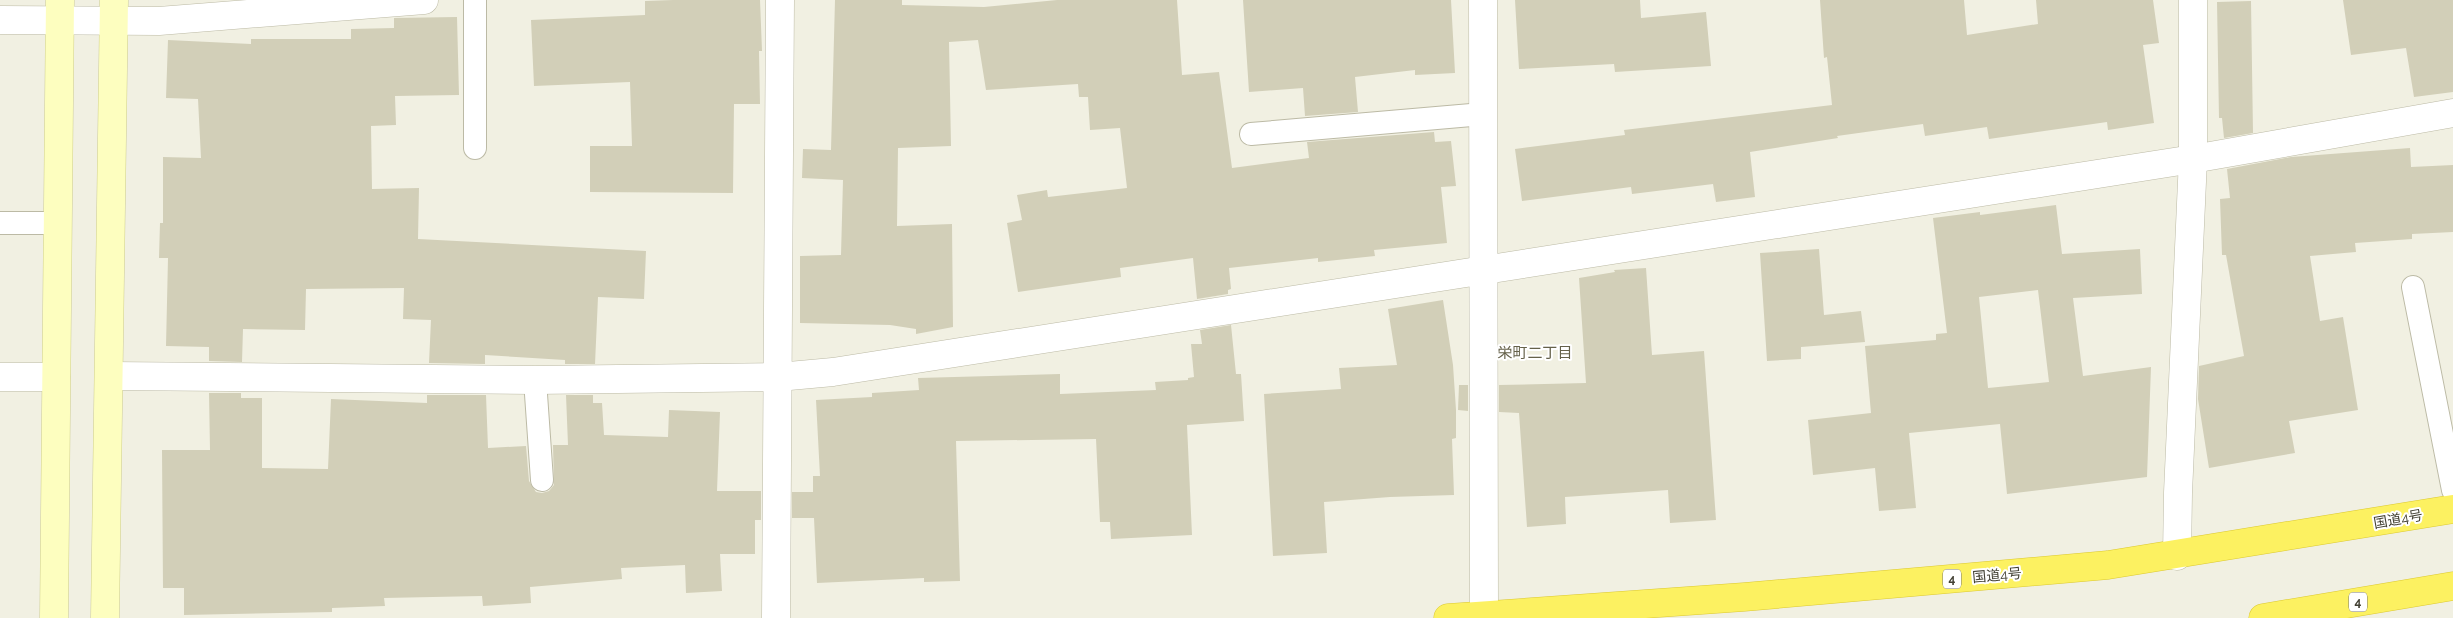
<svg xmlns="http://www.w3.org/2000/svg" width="2453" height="618" font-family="Raleway,'Noto Sans JP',sans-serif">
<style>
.building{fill:#d2cfb8;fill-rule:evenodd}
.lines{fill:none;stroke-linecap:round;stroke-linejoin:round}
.lane-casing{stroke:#bcbaa5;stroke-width:24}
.street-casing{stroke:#bcbaa5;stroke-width:29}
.secondary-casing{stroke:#cecd90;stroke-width:29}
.highway-casing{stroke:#dbc832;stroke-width:29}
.lane{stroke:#fff;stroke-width:22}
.street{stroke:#fff;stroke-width:28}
.secondary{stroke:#fdfebf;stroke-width:28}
.highway{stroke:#fcf161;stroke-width:28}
.labels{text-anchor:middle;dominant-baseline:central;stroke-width:4;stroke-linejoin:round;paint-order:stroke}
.shield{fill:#fff;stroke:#7b7970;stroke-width:1}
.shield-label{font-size:12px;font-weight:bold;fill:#424033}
.street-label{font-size:14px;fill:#424033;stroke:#fff}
.neighbourhood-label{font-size:15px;fill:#65614a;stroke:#fff}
</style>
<rect width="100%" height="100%" fill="#f1f0e2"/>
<g class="building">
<polygon points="673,0 760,0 762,51 759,51 760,104 734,104 733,193 590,192 590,146 632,146 630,82 534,86 531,20 645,15 645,1"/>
<polygon points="835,0 902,0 902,5 984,7 1057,0 1177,0 1182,75 1219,72 1232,168 1309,158 1307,142 1434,132 1435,142 1451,141 1456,186 1441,187 1447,243 1374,250 1375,256 1318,262 1318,258 1229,268 1231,289 1228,290 1228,294 1197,299 1193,258 1120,268 1121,277 1018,292 1007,223 1022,220 1017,195 1047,190 1048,197 1127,188 1120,128 1090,130 1088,97 1079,97 1078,84 986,90 978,40 949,42 951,146 898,148 897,226 952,224 953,327 916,334 916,329 890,325 800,323 800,256 841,255 843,180 802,178 803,149 831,150"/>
<polygon points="1243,0 1451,0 1455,73 1415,75 1415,70 1355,77 1358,112 1305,116 1303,88 1249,92"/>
<polygon points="1515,0 1640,0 1641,18 1706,12 1711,66 1615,72 1614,64 1519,69"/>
<polygon points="1820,0 1964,0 1967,35 2038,24 2036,0 2153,0 2159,43 2143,45 2154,123 2108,130 2107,122 1989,139 1987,127 1925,136 1923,124 1837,136 1838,138 1750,152 1755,197 1716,202 1713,184 1632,194 1631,187 1522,201 1515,149 1625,135 1624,130 1832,105 1827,57 1824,58"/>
<polygon points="2343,0 2453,0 2453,92 2414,97 2406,48 2351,55"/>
<polygon points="2251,1 2253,133 2224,138 2222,118 2219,118 2217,2"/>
<polygon points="457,17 459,95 395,96 396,125 371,126 372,189 419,188 418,239 646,251 644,299 598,297 595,364 565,364 565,360 485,355 485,364 429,363 431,320 403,319 404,288 306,289 305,330 243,329 242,362 209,361 209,347 166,346 168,258 159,258 160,223 163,223 163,157 201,158 198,99 166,98 168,40 251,44 251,39 351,39 351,29 394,28 394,18"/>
<polygon points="2410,148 2411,167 2453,165 2453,232 2412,234 2412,239 2355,243 2356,252 2310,256 2320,321 2343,317 2358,410 2289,421 2295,453 2209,468 2198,399 2199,366 2244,356 2226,255 2222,255 2220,199 2230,198 2227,169 2291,157"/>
<path d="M2056,205L2062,254L2140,249L2142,294L2073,298L2083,376L2151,367L2147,477L2007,494L2000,424L1909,433L1916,508L1879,511L1875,468L1813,475L1808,420L1871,413L1865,346L1936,340V334L1947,333L1933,218L1980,212V215ZM2038,290L2049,382L1988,388L1979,297Z"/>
<polygon points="1819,249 1824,315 1861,311 1865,342 1801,347 1801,359 1767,361 1760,253"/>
<polygon points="1646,268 1652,355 1704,351 1716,520 1670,523 1668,490 1565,497 1566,524 1527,527 1519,413 1499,412 1499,385 1586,383 1579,278 1615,272 1614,270"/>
<polygon points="1443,300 1453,365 1456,410 1456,438 1452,439 1454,495 1390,497 1324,502 1327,553 1273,556 1264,394 1341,389 1339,368 1397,365 1388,309"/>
<polygon points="1231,325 1236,374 1241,374 1244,421 1187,425 1192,535 1111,539 1110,522 1100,522 1096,439 956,441 960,581 924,582 924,578 817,583 814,518 792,518 792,492 813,492 813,476 820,476 816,400 872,397 872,393 919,390 918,378 1060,374 1060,394 1156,390 1155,382 1188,380 1188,378 1194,377 1191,344 1202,344 1200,330"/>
<polygon points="1459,385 1468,385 1468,411 1458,410"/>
<polygon points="209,393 241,393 241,398 262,398 262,468 328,469 331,399 427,403 427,395 486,395 488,448 526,446 529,481 536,492 542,493 549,491 554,485 553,445 568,445 566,395 593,395 593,403 602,403 604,435 668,437 669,410 720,412 717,491 761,491 761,520 755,520 755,554 720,554 722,591 686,593 685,565 621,568 622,579 530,587 531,603 483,606 482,596 384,598 385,606 332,608 332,612 184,615 184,588 163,588 162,450 210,450"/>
</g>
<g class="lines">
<g class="lane-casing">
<g id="lane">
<polyline points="1251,134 1483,114"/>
<polyline points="475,148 475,0"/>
<polyline points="0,223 57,223"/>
<polyline points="2413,287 2453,490"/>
<polyline points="535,380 542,480"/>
</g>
</g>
<g class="street-casing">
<g id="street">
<polyline points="1483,0 1484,618"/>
<polyline points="0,20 159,21 424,0"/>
<polyline points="110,376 535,380 778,377 833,372 2193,159 2453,113"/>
<polyline points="0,377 56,377"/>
<polyline points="2177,556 2178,493 2193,159 2193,0"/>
<polyline points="776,618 780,0"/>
</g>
</g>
<g class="secondary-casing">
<g id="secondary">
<polyline points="54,618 60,0"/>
<polyline points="105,618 114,0"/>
</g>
</g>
<g class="highway-casing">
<g id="highway">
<polyline points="1448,618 1744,597 2108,565 2453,509"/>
<polyline points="2263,618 2453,586"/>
</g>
</g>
<use href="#lane" class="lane"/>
<use href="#street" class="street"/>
<use href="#secondary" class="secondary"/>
<use href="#highway" class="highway"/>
</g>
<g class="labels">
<g class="shield">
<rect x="1943" y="569.5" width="18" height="19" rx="4"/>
<rect x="2349" y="592.5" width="18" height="19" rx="4"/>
</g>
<g class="shield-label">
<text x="1952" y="579">4</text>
<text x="2358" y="602">4</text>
</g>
<g class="street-label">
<text transform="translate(2398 519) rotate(-10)">国道4号</text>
<text transform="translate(1997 575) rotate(-5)">国道4号</text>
</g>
<g class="neighbourhood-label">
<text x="1535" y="353">栄町二丁目</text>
</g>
</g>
</svg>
